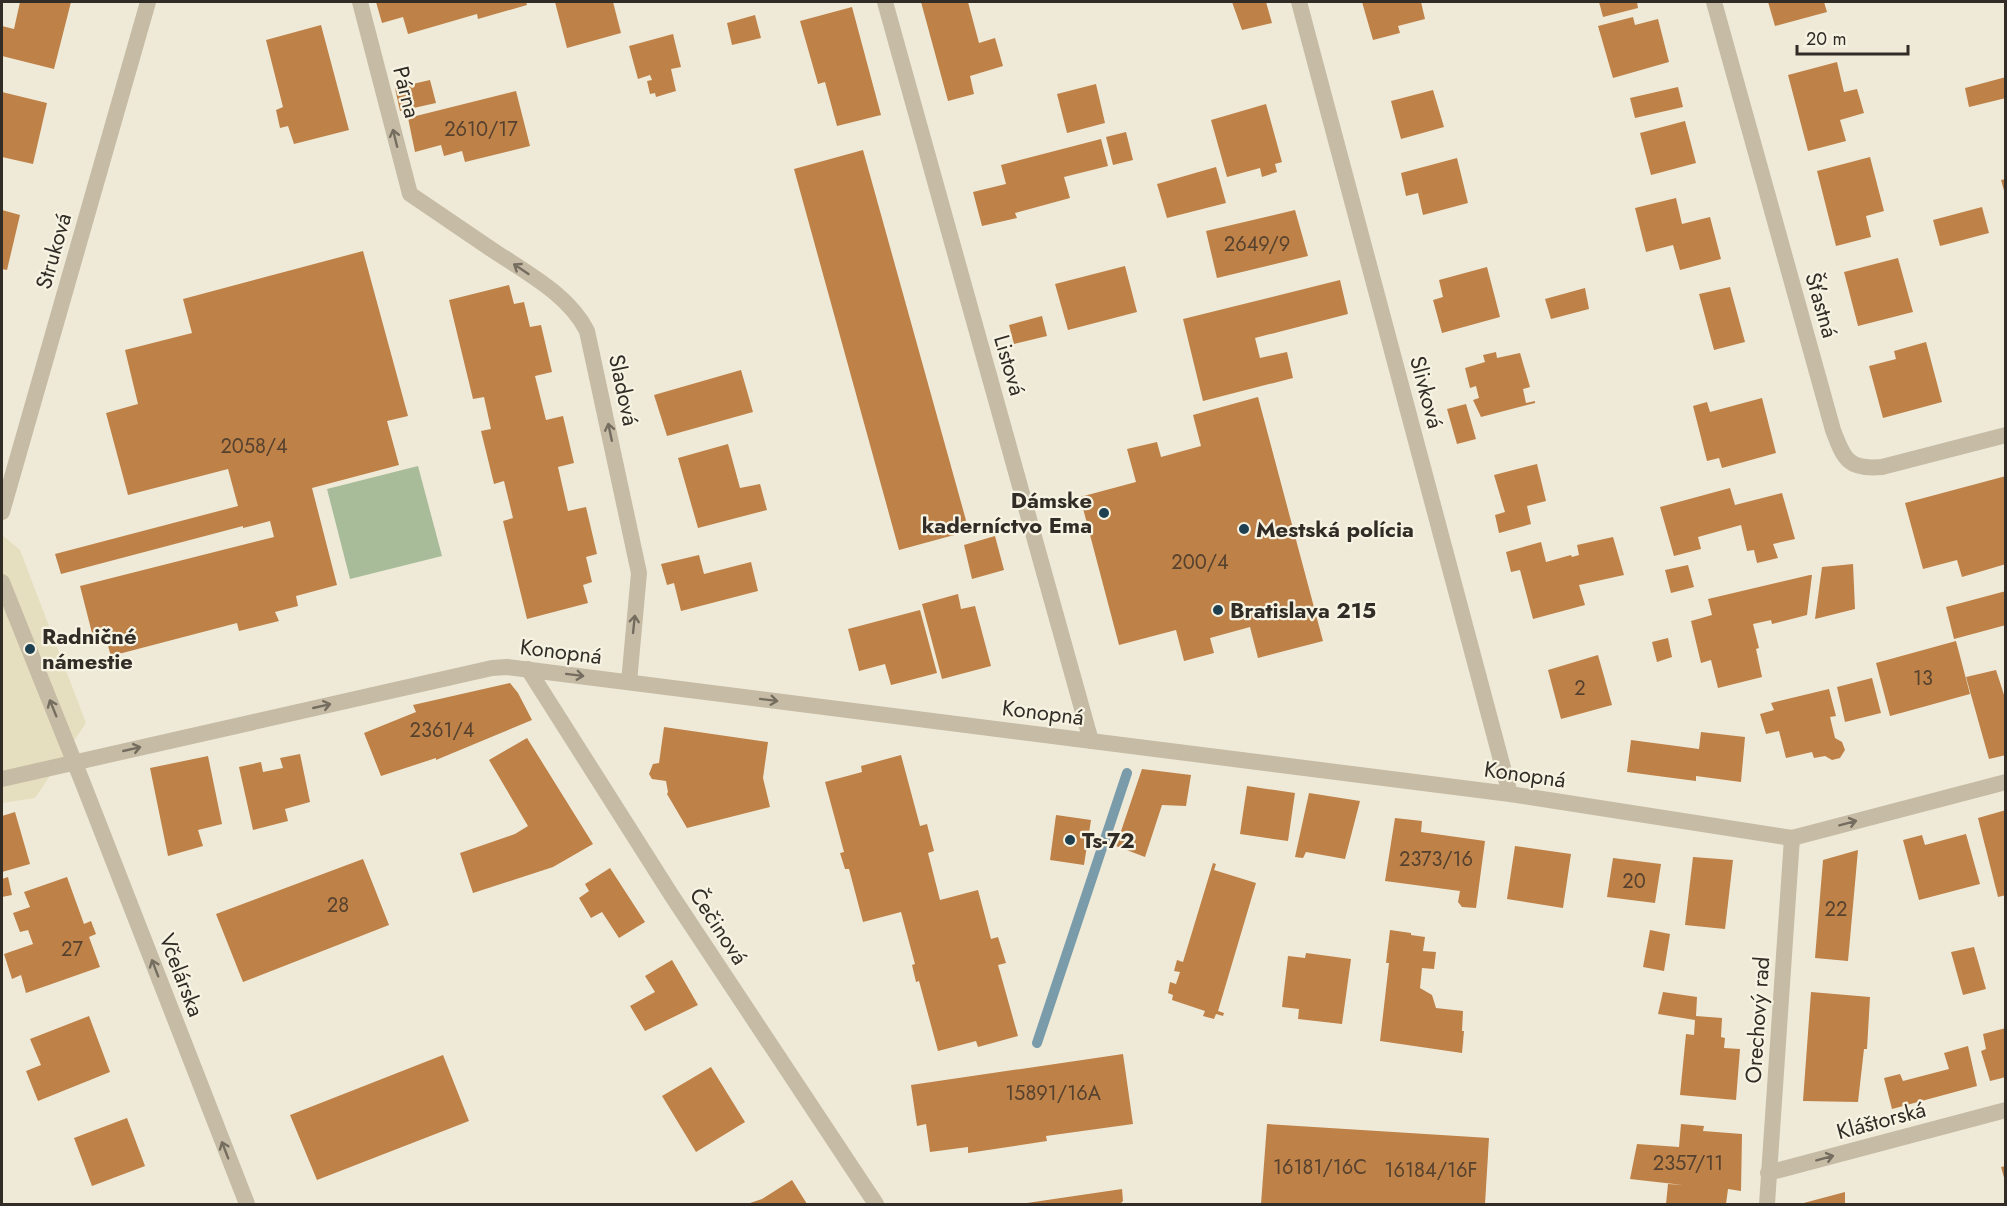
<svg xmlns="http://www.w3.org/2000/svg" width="2007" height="1206" font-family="Jost,sans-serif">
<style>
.green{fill:#a8bc99}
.plaza{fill:#e6dfbf}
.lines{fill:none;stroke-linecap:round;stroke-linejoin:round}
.stream{stroke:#799baa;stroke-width:10}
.building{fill:#be8147}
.minor{stroke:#c6bca5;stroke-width:16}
.oneway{stroke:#756d5f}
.poi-dot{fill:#1e4050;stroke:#f7f3e3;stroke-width:2}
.labels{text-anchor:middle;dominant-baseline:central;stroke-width:4.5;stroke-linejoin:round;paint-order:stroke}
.number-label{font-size:20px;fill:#55412e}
.street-label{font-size:22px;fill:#322c26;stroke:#f7f3e3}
.poi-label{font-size:22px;font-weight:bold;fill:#322c26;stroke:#f7f3e3;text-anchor:start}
</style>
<rect width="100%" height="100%" fill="#efead8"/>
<polygon class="green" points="418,466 442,556 350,579 327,489"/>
<polygon class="plaza" points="2,535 20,550 86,723 35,798 2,803"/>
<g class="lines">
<polyline class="stream" points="1037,1043 1127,773"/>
</g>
<g class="building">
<polygon points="20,2 71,2 54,69 2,56 2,26 14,29"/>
<polygon points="376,2 526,2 527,5 478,19 477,14 408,34 403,17 382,23"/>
<polygon points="555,2 613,2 621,33 567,48"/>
<polygon points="921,2 968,2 979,43 995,38 1003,66 970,76 974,94 948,101"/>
<polygon points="1232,2 1266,2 1272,23 1242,30"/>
<polygon points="1362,2 1421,2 1425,19 1398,26 1400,33 1373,40"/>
<polygon points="1599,2 1637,2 1638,8 1603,17"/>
<polygon points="1768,2 1824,2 1827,12 1775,26"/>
<polygon points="852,7 881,115 837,126 825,82 818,84 800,21"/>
<polygon points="755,15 761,38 732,45 727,23"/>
<polygon points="1633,17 1635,25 1658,19 1669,62 1613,78 1598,26"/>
<polygon points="321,25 349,130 294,144 288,126 280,128 276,110 283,107 266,40"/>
<polygon points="673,34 681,67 671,69 676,91 656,97 655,93 650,94 647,81 652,80 650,75 638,79 629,46"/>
<polygon points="1837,62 1844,92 1857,89 1864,113 1840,120 1846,141 1808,151 1788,75"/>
<polygon points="2006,77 2006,98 1969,107 1965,88"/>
<polygon points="430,80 436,103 400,111 395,88"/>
<polygon points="1096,84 1105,123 1067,133 1057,94"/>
<polygon points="1678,87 1683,107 1635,118 1630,98"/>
<polygon points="1433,90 1444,127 1401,139 1391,101"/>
<polygon points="516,91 530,146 465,162 462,151 444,156 441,145 415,152 408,118"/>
<polygon points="2,92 47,103 33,164 2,157"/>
<polygon points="1266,104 1282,162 1275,164 1277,172 1262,177 1260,168 1227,177 1211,120"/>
<polygon points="1685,121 1696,163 1651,175 1640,133"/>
<polygon points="1126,132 1133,160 1113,165 1106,137"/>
<polygon points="1101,139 1108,166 1064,177 1070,198 1015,213 1017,218 982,226 973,192 1006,184 1001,165"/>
<polygon points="863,150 969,531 899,550 794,169"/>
<polygon points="1870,157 1884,211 1866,216 1871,237 1836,246 1817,171"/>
<polygon points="1457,158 1468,203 1423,215 1418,193 1406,196 1401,173"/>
<polygon points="1216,167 1226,203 1167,218 1157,184"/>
<polygon points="2006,179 2006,194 2005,194 2001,180"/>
<polygon points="1676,198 1682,224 1710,217 1721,259 1680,270 1673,245 1646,252 1635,208"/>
<polygon points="1982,207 1989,233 1940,246 1933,220"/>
<polygon points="2,210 20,215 7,270 2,269"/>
<polygon points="1295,210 1308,256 1217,278 1206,231"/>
<polygon points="363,251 408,416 387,421 399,465 312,488 337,585 296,596 298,606 275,612 279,621 239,631 237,623 111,656 103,629 92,633 80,586 274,537 270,521 243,528 243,526 61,574 55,554 238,506 228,469 128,495 106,413 138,404 125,350 192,333 183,299"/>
<polygon points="1898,258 1913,312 1858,326 1844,272"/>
<polygon points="1125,266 1137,312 1068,330 1055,284"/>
<polygon points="1487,267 1500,317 1442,333 1433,300 1443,297 1439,280"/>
<polygon points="1340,280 1348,314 1255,338 1260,358 1287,352 1293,378 1203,401 1183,319"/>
<polygon points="509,285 514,304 524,302 530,327 541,325 552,372 535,376 546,420 563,416 574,463 558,467 568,511 586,507 597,554 586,557 592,582 583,585 588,603 527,619 503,521 513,518 504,481 494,484 481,431 491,429 484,397 473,399 449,300"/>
<polygon points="1730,287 1745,342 1714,350 1699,294"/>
<polygon points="1585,288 1589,309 1551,319 1545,299"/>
<polygon points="1042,316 1047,336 1014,344 1009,325"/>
<polygon points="1926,342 1942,402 1883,418 1869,366 1896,359 1894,351"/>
<polygon points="1496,352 1497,358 1520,353 1530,387 1523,389 1526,403 1535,401 1535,403 1481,417 1473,400 1479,398 1476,386 1470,388 1465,368 1485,362 1483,355"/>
<polygon points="741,370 753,412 667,436 654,395"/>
<polygon points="1258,397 1323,641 1258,658 1250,627 1210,638 1214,653 1184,661 1176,630 1119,645 1080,497 1136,482 1127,449 1157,442 1161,457 1201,446 1193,415"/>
<polygon points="1762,398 1776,453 1722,468 1719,458 1707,461 1693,406 1707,402 1710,412"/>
<polygon points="1466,404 1476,439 1457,444 1447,409"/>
<polygon points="728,444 740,488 760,484 767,510 698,528 678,458"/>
<polygon points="1537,464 1546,501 1527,506 1531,524 1499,533 1495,515 1505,512 1494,475"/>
<polygon points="2006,476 2006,564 1962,577 1957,560 1923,569 1905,503"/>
<polygon points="1730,488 1735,505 1782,493 1795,539 1773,544 1778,558 1757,563 1754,550 1747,551 1741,525 1698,537 1701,549 1674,556 1660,507"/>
<polygon points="995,536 1004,570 972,579 964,545"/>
<polygon points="1613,537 1624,575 1579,585 1585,605 1533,619 1520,570 1511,572 1506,552 1541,542 1546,562 1571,555 1572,557 1579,555 1577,545"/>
<polygon points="699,555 704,574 751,562 758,591 681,611 674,583 667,585 661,564"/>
<polygon points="1853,564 1855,609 1815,619 1822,567"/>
<polygon points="1688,565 1694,587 1671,593 1665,570"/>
<polygon points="1810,575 1812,575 1807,615 1772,624 1771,620 1753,624 1759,648 1756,649 1762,677 1718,688 1711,660 1701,663 1691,621 1712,615 1708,599"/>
<polygon points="2006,591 2006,625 1954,639 1946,607"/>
<polygon points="958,594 961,609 975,606 991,666 942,679 922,604"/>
<polygon points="920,610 937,673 891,685 885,664 859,671 848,629"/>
<polygon points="1668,638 1672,657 1657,662 1652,642"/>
<polygon points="1956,641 1970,694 1890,716 1876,663"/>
<polygon points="1598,655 1612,705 1561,719 1548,670"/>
<polygon points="1996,670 2006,701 2006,755 1989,759 1966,677"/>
<polygon points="1872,678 1881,713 1845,722 1837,687"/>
<polygon points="510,683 518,693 532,720 436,760 436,758 381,776 364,733 416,712 413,705"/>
<polygon points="1829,689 1836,716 1830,717 1835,738 1842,742 1845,750 1840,758 1832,760 1825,756 1814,758 1812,752 1786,758 1779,731 1766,734 1760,714 1774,710 1771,703"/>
<polygon points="664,727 768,742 763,778 770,807 687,828 667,794 668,792 666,781 652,779 649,774 653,764 659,763"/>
<polygon points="1701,732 1745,737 1741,782 1696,776 1696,781 1627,772 1631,740 1699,749"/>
<polygon points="527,738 593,844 553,867 473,893 460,853 515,834 528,826 489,760"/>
<polygon points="300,754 310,802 285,809 288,821 253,830 239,767 261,762 263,772 283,768 280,758"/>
<polygon points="901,755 920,826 927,824 934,851 928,853 940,900 978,890 991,939 998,937 1006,963 998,965 1018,1036 978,1047 976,1041 938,1051 919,981 916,982 912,965 915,964 901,912 863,922 849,869 845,869 840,853 844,852 825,782 862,772 861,766"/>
<polygon points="208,756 222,824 198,830 203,846 168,856 150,768"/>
<polygon points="1142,769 1191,775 1186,806 1162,805 1145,857 1116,846"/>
<polygon points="1247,786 1295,793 1288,841 1240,834"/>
<polygon points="1309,793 1360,801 1345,859 1306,852 1303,858 1295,857"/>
<polygon points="2006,810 2006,895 1998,897 1978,818"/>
<polygon points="15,812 30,864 2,872 2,816"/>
<polygon points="1056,815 1091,820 1084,865 1050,860"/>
<polygon points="1395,818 1422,821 1421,832 1485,841 1476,908 1462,907 1458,902 1460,891 1385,881"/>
<polygon points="1966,834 1980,884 1919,900 1903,840 1922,835 1925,845"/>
<polygon points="1515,846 1571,854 1563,908 1507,899"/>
<polygon points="1858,850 1848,961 1815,958 1823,860"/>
<polygon points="1693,857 1733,860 1725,929 1685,925"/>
<polygon points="1613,858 1661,864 1655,903 1607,897"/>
<polygon points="363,859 389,925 243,982 216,914"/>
<polygon points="1213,863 1216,864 1214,870 1256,883 1218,1011 1224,1013 1223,1016 1216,1014 1214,1019 1203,1016 1205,1011 1172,1000 1173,995 1168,993 1170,982 1176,984 1180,972 1174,971 1177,960 1183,962"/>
<polygon points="610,868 645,922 619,938 602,912 591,918 579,898 589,891 585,884"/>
<polygon points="8,877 12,895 2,897 2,879"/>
<polygon points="67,877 84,924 91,921 96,934 89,937 100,967 26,993 21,975 12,979 4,954 33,944 28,930 20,932 13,913 30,907 24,892"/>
<polygon points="1390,930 1411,933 1411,935 1425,937 1423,951 1436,952 1434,969 1422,968 1420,988 1432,995 1436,1008 1463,1011 1462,1031 1464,1031 1462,1053 1380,1041 1389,963 1386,963"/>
<polygon points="1650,930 1670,934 1664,971 1643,967"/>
<polygon points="1974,947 1986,989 1963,995 1951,952"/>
<polygon points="1306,953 1351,959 1342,1024 1298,1019 1299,1009 1282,1007 1288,956 1305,958"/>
<polygon points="672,960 698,1005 645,1031 630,1006 655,992 645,976"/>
<polygon points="1663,992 1697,997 1696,1016 1722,1018 1721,1037 1725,1038 1724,1048 1740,1049 1736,1100 1680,1095 1686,1034 1694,1035 1695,1020 1658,1014"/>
<polygon points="1811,992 1870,997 1867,1049 1864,1049 1858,1102 1803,1101"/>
<polygon points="89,1016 110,1072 38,1101 26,1071 41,1065 30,1039"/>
<polygon points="2006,1028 2006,1077 1990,1081 1981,1051 1986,1049 1983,1034"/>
<polygon points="1968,1046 1977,1086 1892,1109 1884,1078 1900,1074 1903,1081 1949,1069 1944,1053"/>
<polygon points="1123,1054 1133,1124 1046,1136 1047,1141 968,1153 968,1147 930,1152 926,1124 917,1126 911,1085"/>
<polygon points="443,1055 469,1121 317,1180 290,1115"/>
<polygon points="711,1067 745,1122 696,1152 662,1096"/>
<polygon points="127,1118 145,1166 92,1186 74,1138"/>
<polygon points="1267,1124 1489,1138 1485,1204 1261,1204"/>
<polygon points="1681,1124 1704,1126 1703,1131 1742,1134 1741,1191 1728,1189 1726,1204 1666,1204 1668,1184 1683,1185 1630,1179 1637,1144 1679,1147"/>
<polygon points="2006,1166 2006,1181 2005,1181 2001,1167"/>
<polygon points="792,1180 807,1204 747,1204 762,1199"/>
<polygon points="1122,1189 1123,1201 1120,1204 1020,1204"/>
<polygon points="1845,1192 1845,1204 1800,1204"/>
</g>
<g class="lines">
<g class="minor">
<path d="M360,2L410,194C438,213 466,232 494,251C527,273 569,295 587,331L639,573L629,682"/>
<polyline points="885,2 1091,741"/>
<polyline points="1299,2 1510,794"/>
<path d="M1714,2L1833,430C1844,460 1849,470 1882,467L2006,435"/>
<polyline points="2,512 148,2"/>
<polyline points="2,582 84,786 247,1204"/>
<polyline points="528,669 672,896 876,1204"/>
<polyline points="2,779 492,668 507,667 1510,794 1792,838 2006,782"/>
<polyline points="1768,1173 2006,1110"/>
<polyline points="1767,1204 1792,838"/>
</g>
</g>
<defs><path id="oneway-shaft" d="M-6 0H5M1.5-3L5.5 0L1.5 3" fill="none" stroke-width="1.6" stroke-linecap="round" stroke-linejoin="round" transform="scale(1.5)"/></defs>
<g class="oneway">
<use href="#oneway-shaft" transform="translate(395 138) rotate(-104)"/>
<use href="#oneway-shaft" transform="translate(521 269) rotate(-146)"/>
<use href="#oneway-shaft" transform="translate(610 432) rotate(-102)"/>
<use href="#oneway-shaft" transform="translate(634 624) rotate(-84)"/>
<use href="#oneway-shaft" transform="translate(575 675) rotate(7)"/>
<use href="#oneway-shaft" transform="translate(769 700) rotate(7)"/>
<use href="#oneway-shaft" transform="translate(322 706) rotate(-13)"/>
<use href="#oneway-shaft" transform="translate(53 708) rotate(-112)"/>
<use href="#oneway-shaft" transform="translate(132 749) rotate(-13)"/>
<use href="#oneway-shaft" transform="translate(1848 823) rotate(-15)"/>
<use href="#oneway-shaft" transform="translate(155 968) rotate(-111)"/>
<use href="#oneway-shaft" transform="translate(225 1150) rotate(-111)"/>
<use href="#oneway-shaft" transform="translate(1825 1158) rotate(-15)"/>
</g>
<g class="poi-dot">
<circle cx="1104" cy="513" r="6"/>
<circle cx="1244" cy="529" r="6"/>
<circle cx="1218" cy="610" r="6"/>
<circle cx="30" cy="649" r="6"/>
<circle cx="1070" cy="840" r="6"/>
</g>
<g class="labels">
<g class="number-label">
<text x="481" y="129">2610/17</text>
<text x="1257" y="244">2649/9</text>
<text x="254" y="446">2058/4</text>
<text x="1200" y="562">200/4</text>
<text x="1923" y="678">13</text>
<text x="1580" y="688">2</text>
<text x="442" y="730">2361/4</text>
<text x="1436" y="859">2373/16</text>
<text x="1634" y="881">20</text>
<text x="338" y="905">28</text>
<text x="1836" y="909">22</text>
<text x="72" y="949">27</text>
<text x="1053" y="1093">15891/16A</text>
<text x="1688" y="1163">2357/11</text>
<text x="1320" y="1167">16181/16C</text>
<text x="1431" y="1170">16184/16F</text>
</g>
<g class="street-label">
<text transform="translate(407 92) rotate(76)">Párna</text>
<text transform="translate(53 251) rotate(-74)">Struková</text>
<text transform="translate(1822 305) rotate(74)">Šťastná</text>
<text transform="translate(1010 365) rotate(74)">Listová</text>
<text transform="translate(624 390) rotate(78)">Sladová</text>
<text transform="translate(1427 392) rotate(75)">Slivková</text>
<text transform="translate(561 651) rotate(7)">Konopná</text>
<text transform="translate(1043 712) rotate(7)">Konopná</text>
<text transform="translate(1525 774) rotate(8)">Konopná</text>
<text transform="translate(719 926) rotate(57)">Čečinová</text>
<text transform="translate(182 975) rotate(69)">Včelárska</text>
<text transform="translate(1757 1020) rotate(-86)">Orechový rad</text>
<text transform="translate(1881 1120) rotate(-15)">Kláštorská</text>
</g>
<g class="poi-label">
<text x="1092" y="500" text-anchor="end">Dámske<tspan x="1092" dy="25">kaderníctvo Ema</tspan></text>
<text x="1256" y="529">Mestská polícia</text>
<text x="1230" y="610">Bratislava 215</text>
<text x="42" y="636">Radničné<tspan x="42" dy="25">námestie</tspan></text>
<text x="1082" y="840">Ts-72</text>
</g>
</g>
<rect width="2007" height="1206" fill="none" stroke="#322c26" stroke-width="6"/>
<path d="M1797 45v9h111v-9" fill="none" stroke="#322c26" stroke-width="3"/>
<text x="1806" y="45" font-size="18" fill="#322c26" stroke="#f7f3e3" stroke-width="4.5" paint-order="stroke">20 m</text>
</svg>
